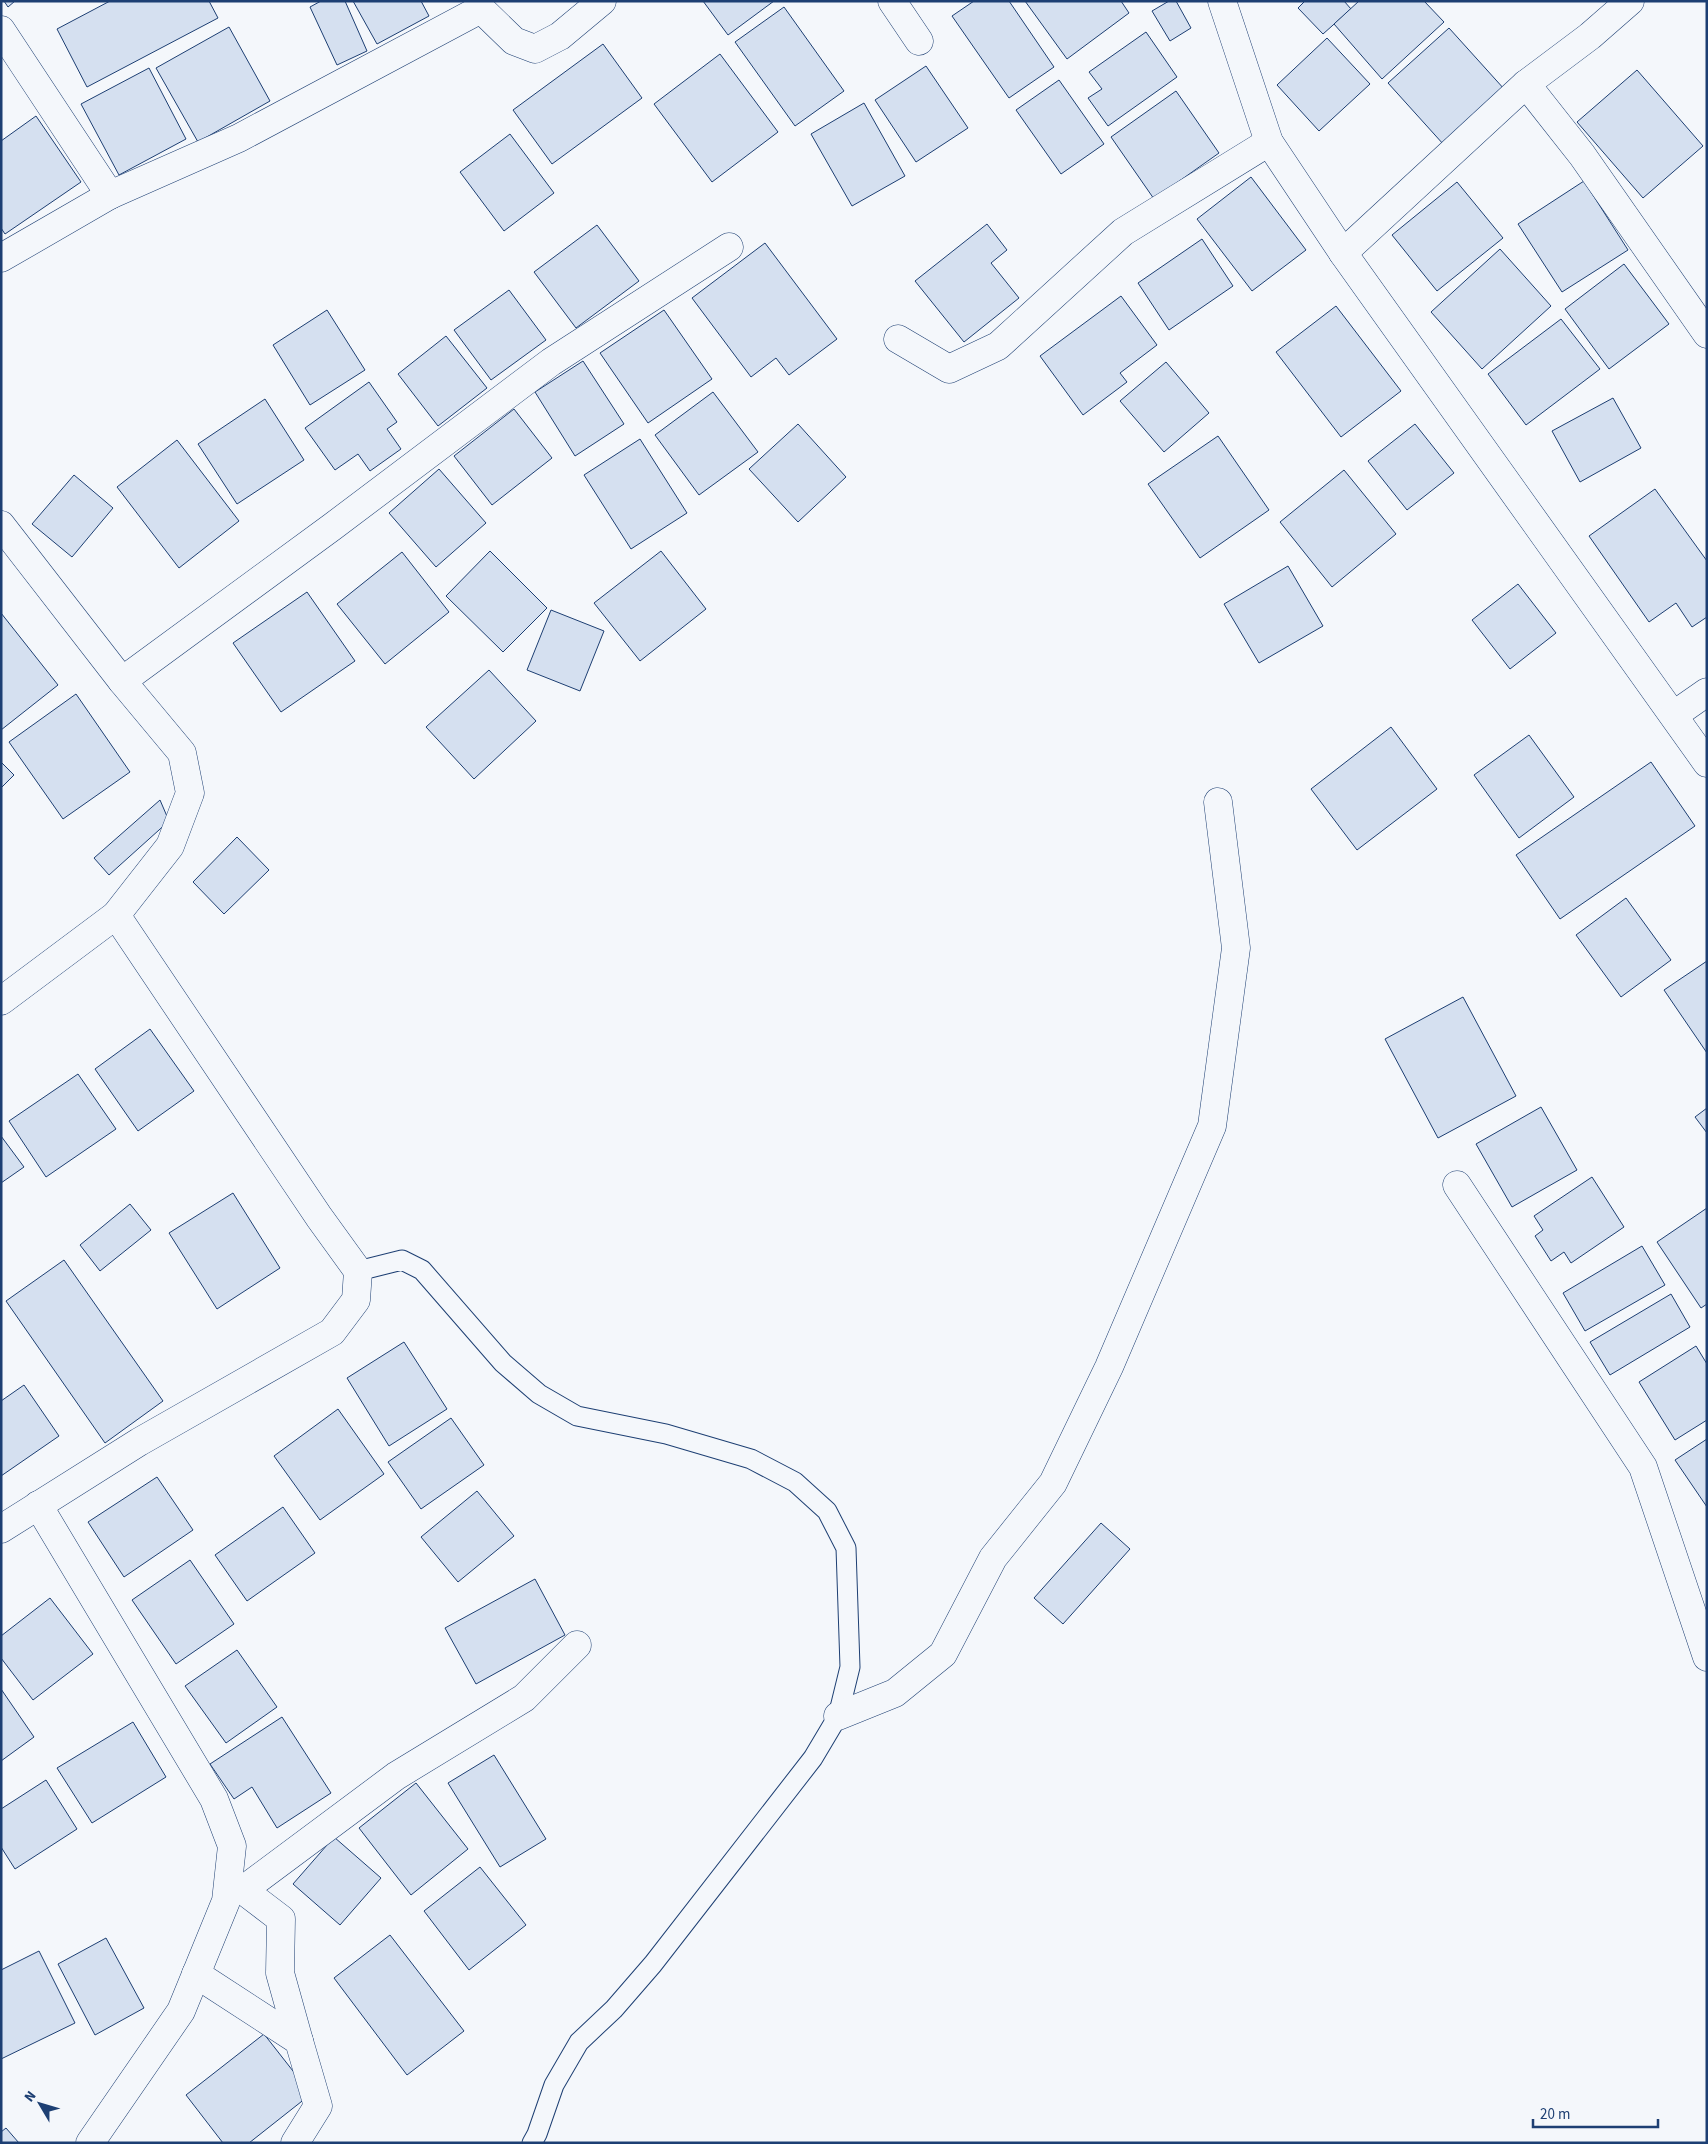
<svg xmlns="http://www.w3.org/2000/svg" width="1708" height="2144" font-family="'Source Sans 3',sans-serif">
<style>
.building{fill:#d5e0f0;stroke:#1d3f73}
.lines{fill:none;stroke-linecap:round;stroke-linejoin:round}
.lane-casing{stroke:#1d3f73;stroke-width:21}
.street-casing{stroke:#1d3f73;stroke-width:29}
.lane{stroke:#f4f7fb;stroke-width:19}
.street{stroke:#f4f7fb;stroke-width:28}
</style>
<rect width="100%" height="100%" fill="#f4f7fb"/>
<g class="building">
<polygon points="4,1 15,1 8,7"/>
<polygon points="110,1 209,1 218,18 87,87 57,29"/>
<polygon points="321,1 345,1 367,51 337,65 310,7"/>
<polygon points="353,1 421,1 429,16 377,44"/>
<polygon points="703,1 774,1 728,35"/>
<polygon points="974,1 1009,1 1054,67 1009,98 952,16"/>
<polygon points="1025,1 1121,1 1129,13 1067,59"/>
<polygon points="1169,1 1176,1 1191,28 1170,41 1152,11"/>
<polygon points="1305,1 1344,1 1351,9 1323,34 1298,8"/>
<polygon points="1359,1 1424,1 1444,22 1382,79 1334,24"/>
<polygon points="784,7 844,91 795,126 735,42"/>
<polygon points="229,27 270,101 198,142 156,68"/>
<polygon points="1449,28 1505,90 1444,145 1388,83"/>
<polygon points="1146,32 1177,77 1108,126 1088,98 1102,89 1089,72"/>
<polygon points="1327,38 1370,84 1319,131 1277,85"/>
<polygon points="603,44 642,98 552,164 513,110"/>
<polygon points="720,54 778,132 712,182 654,104"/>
<polygon points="926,66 968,128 916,162 875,100"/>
<polygon points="149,68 186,139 119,175 81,104"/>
<polygon points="1637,70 1703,146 1643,198 1577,122"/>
<polygon points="1059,80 1104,144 1061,174 1016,110"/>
<polygon points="1176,91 1219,153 1154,199 1111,137"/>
<polygon points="864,103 905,176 852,206 811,134"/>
<polygon points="36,116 81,182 5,234 1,228 1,141"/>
<polygon points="510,134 554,193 504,231 460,172"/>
<polygon points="1251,177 1306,250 1252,291 1197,219"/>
<polygon points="1584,181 1628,250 1562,292 1518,224"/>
<polygon points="1457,182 1503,238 1437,291 1392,235"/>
<polygon points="987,224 1007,250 991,263 1019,298 964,342 915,281"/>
<polygon points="597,225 639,281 576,328 534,272"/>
<polygon points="1202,239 1233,286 1169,330 1138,283"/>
<polygon points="765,243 837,339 789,375 776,358 751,377 692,298"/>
<polygon points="1500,249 1551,306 1482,369 1431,312"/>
<polygon points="1624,264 1669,324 1609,369 1565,309"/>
<polygon points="509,290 546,340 491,380 454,330"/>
<polygon points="1121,296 1157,345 1120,373 1127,382 1083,415 1040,356"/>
<polygon points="1336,306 1401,391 1341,437 1276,352"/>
<polygon points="327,310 365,370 310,405 273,345"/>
<polygon points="664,310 712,379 648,423 600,353"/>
<polygon points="1561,319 1600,369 1526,425 1488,374"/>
<polygon points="446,336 487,388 438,426 398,374"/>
<polygon points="583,361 624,424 575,456 535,392"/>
<polygon points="1166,362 1209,413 1164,452 1120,401"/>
<polygon points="369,382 397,422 387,429 401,449 370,471 358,454 335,470 305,428"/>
<polygon points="713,392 758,452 699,495 655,435"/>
<polygon points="1613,398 1641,448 1580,482 1552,431"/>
<polygon points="265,399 304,460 237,504 198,444"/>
<polygon points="514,409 552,458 492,505 454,456"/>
<polygon points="798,424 846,477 798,522 749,469"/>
<polygon points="1415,424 1454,473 1407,510 1368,461"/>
<polygon points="1218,436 1269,510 1200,558 1148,484"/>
<polygon points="640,439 687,513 631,549 584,475"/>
<polygon points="177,440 239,521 179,568 117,487"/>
<polygon points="439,469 486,523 436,567 389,513"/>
<polygon points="1344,470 1396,534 1332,587 1280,522"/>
<polygon points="74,475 113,508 72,557 32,524"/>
<polygon points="1655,489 1707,561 1707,617 1692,627 1676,603 1649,622 1589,536"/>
<polygon points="490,551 547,608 503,652 446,596"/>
<polygon points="661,551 706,609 640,661 594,603"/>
<polygon points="402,552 449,612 385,664 337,604"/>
<polygon points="1288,566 1323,626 1259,663 1224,604"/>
<polygon points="1518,584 1556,633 1510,669 1472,620"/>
<polygon points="307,592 355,661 281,712 233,643"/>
<polygon points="551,610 604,631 580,691 527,670"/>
<polygon points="1,613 58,685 1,730"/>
<polygon points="489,670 536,721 474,779 426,727"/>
<polygon points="76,694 130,772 63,819 9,742"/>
<polygon points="1391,727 1437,789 1357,850 1311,789"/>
<polygon points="1529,735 1574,797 1519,838 1474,775"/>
<polygon points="1,762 14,775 1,788"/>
<polygon points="1651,762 1695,826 1560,919 1516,855"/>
<polygon points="160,800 169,821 109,875 94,858"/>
<polygon points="237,837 269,870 224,914 193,882"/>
<polygon points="1626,898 1671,960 1621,997 1576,935"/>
<polygon points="1707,961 1707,1053 1664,990"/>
<polygon points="1463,997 1516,1096 1438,1138 1385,1039"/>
<polygon points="150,1029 194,1091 138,1131 95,1069"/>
<polygon points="78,1074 116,1129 46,1177 9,1121"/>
<polygon points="1541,1107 1577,1170 1512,1207 1476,1144"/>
<polygon points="1707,1108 1707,1133 1695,1117"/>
<polygon points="1,1136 24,1167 1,1183"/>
<polygon points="1592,1177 1624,1227 1571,1263 1564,1252 1551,1261 1535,1236 1543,1230 1534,1216"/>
<polygon points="233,1193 280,1268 217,1309 169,1233"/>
<polygon points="130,1204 151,1230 100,1271 80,1245"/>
<polygon points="1707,1208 1707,1304 1701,1308 1657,1242"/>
<polygon points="1642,1246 1665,1285 1585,1331 1563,1293"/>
<polygon points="64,1260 163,1401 105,1443 6,1301"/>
<polygon points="1671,1294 1690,1327 1610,1375 1590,1342"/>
<polygon points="404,1342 447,1409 389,1446 347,1378"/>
<polygon points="1696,1346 1707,1364 1707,1420 1675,1440 1639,1382"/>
<polygon points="24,1385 59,1436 1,1476 1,1401"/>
<polygon points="338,1409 384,1474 320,1520 274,1456"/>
<polygon points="451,1418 484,1465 421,1509 388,1462"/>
<polygon points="1707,1439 1707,1507 1675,1460"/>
<polygon points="157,1477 193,1530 124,1577 88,1522"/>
<polygon points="477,1491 514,1536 458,1582 421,1537"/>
<polygon points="283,1507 315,1553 247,1601 215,1555"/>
<polygon points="1101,1523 1130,1549 1063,1624 1034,1598"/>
<polygon points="190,1560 234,1624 176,1664 132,1600"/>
<polygon points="535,1579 565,1635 476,1684 445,1628"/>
<polygon points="50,1598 93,1654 33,1700 1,1658 1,1636"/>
<polygon points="237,1650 277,1707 226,1743 185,1686"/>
<polygon points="1,1689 34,1737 1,1761"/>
<polygon points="282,1717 331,1793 277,1828 252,1787 234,1799 210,1764"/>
<polygon points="133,1722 166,1777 92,1823 57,1768"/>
<polygon points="494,1755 546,1839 500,1867 448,1783"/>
<polygon points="46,1780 77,1829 15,1869 1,1847 1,1809"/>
<polygon points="416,1783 468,1849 411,1895 359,1828"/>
<polygon points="334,1837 381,1878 340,1925 293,1884"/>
<polygon points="480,1867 526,1925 469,1970 424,1911"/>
<polygon points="390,1935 464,2031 407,2075 334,1978"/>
<polygon points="106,1938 144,2008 95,2035 58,1964"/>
<polygon points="39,1951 75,2023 1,2059 1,1970"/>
<polygon points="264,2034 311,2094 249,2143 223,2143 186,2095"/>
<polygon points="6,2128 19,2143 1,2143 1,2132"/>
</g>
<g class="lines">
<g class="lane-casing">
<polyline id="lane" points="358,1271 402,1260 422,1270 503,1363 539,1394 577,1416 666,1434 751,1459 795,1482 827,1511 846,1548 850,1667 838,1716 813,1758 653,1964 614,2009 579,2042 554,2085 537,2134 532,2143"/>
</g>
<g class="street-casing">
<g id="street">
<polyline points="892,1 919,41"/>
<polyline points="1222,1 1269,142 1343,253 1707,763"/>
<polyline points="1,30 110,195 1,258"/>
<polyline points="1526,84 1582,155 1707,334"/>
<polyline points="110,195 239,138 481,9 514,41 535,49 560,36 602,1"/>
<polyline points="1343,253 1526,84 1590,36 1630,1"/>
<polyline points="898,339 949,369 998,346 1123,232 1269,142"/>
<polyline points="1,525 122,681 182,753 190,793 170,846 116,915 1,1001"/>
<polyline points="122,681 332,527 551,362 729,247"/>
<polyline points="1674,715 1707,692"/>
<polyline points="1457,1185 1643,1467 1707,1657"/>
<polyline points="38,1505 214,1799 232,1846 226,1901 181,2011 90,2143"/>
<polyline points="1,1529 139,1442 332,1332 356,1300 358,1271 319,1217 116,915"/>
<polyline points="838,1716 895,1693 943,1654 993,1558 1053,1483 1109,1367 1212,1126 1236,948 1218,802"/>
<polyline points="196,1974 299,2041 318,2106 295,2143"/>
<polyline points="299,2041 280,1973 281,1919 243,1890 396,1776 524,1698 577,1645"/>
</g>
</g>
<use href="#lane" class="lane"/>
<use href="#street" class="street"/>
</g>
<rect width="1708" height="2144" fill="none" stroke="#1d3f73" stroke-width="5"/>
<g transform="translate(40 2104) rotate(308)" stroke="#f4f7fb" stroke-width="4" paint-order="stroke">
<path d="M0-4L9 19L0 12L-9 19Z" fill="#1d3f73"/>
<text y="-8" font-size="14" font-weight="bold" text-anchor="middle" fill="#1d3f73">N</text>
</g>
<path d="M1533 2119v8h125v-8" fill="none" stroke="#1d3f73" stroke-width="2.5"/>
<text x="1540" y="2119" font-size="15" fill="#1d3f73" stroke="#f4f7fb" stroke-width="4" paint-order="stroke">20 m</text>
</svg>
